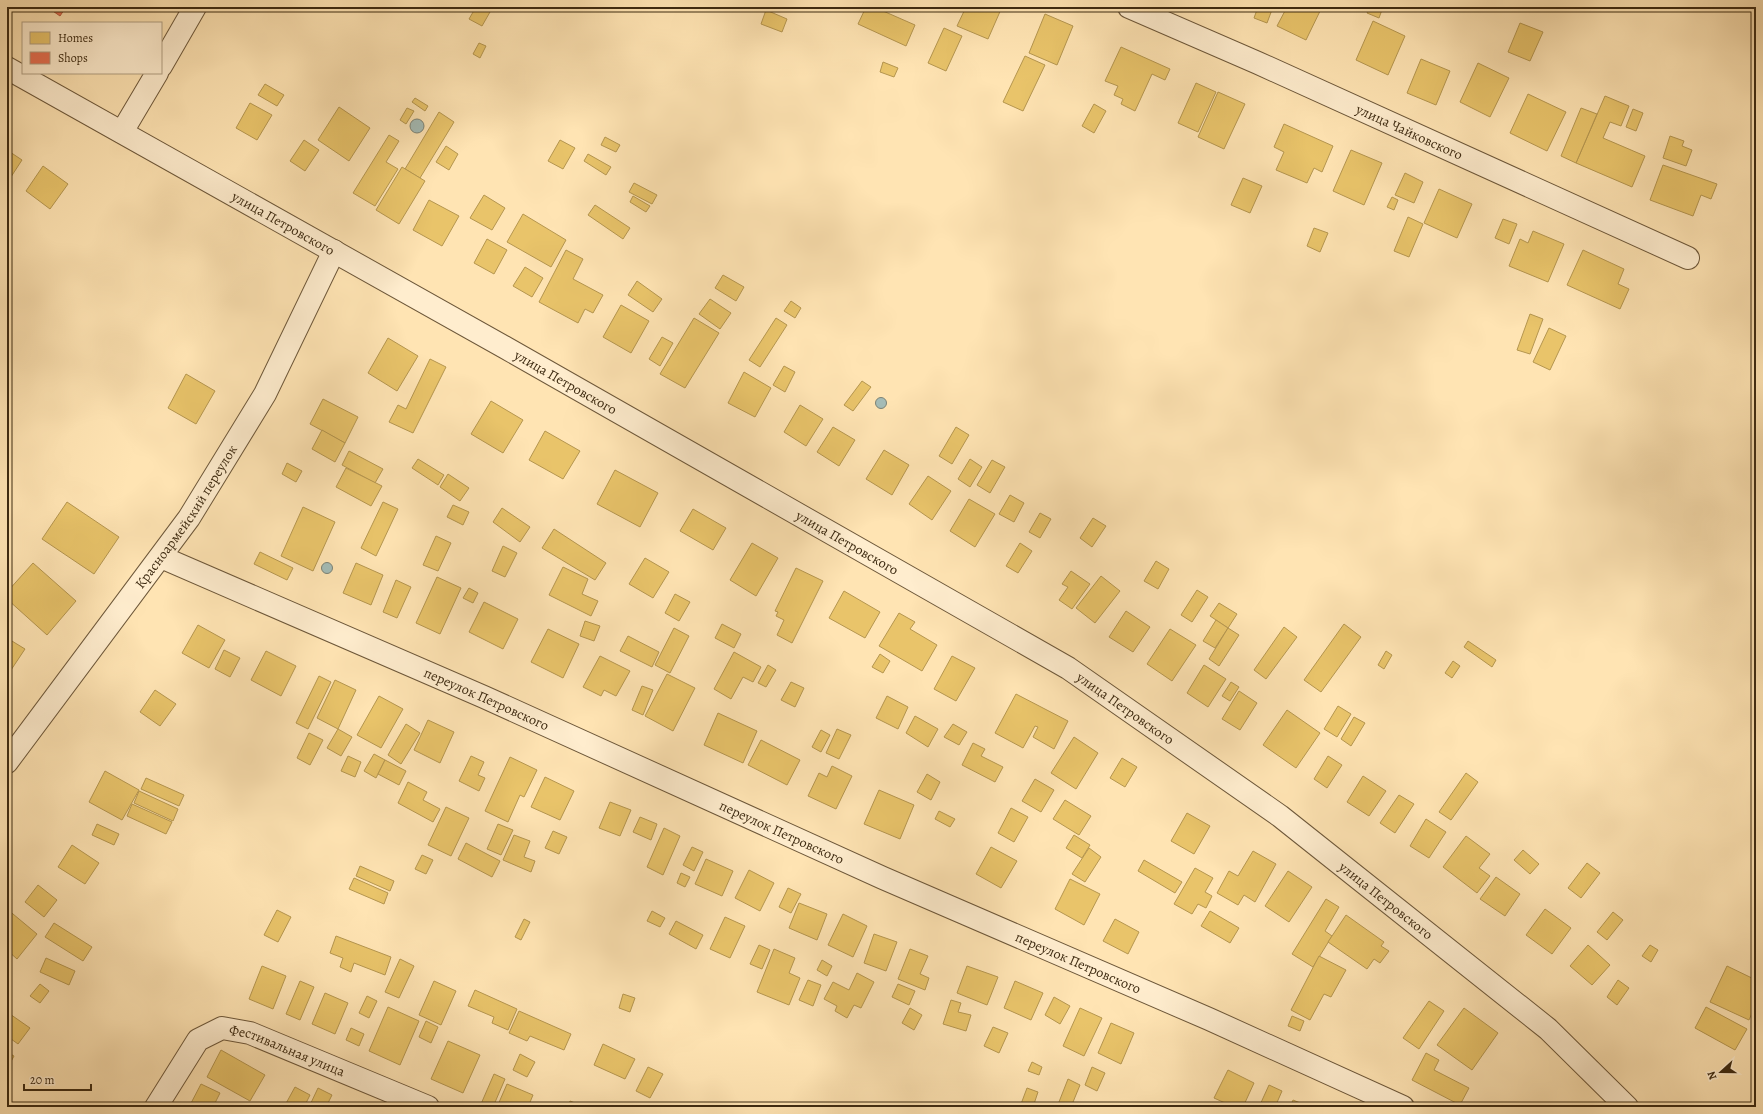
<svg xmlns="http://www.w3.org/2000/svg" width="1763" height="1114" font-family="Alegreya,serif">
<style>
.water{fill:#a4bcb7;stroke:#7b8275}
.homes{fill:#e9c46a;stroke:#b5964f}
.shops{fill:#e76f51;stroke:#b45a3e}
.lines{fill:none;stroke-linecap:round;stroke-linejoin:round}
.street-casing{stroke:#6e583a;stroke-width:24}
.street{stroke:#ffedce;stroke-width:22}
.labels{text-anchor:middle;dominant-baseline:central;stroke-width:4;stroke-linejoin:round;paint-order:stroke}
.street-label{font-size:14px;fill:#3d2a11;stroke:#ffedce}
</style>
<rect width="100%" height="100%" fill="#ffe4b3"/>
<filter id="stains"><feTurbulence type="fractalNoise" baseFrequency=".005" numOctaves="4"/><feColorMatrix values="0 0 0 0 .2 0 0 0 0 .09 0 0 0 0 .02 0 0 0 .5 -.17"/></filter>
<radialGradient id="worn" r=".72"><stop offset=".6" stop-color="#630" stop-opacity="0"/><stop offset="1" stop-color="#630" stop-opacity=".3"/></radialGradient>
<g class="water">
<circle cx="417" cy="126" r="7"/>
<circle cx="881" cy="403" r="5.5"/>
<circle cx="327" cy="568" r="5.5"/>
</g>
<g class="homes">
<polygon points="476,7 481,7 490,12 482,26 469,19"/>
<polygon points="490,7 501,7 498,11"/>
<polygon points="866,7 874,7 915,25 906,46 858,24"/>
<polygon points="966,7 1002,7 988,39 957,26"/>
<polygon points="1258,7 1273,7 1267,23 1254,18"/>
<polygon points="1287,7 1322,7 1306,40 1277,26"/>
<polygon points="1370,7 1383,7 1379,18 1367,13"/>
<polygon points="766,10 787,19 782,32 761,24"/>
<polygon points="1045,14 1073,26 1057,65 1029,53"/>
<polygon points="1373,21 1405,36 1388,75 1356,60"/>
<polygon points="1520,23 1543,32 1530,61 1508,52"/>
<polygon points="944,28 962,36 946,71 928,63"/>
<polygon points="479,43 486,46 480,58 473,54"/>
<polygon points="1121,47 1170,69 1165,80 1152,74 1135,111 1121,104 1123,99 1114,95 1118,86 1105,81"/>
<polygon points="1025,56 1045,65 1023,111 1003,102"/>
<polygon points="1421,59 1450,71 1436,105 1407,93"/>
<polygon points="883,62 898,68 894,77 880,72"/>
<polygon points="1478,63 1509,78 1490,117 1460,102"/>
<polygon points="1196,83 1216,92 1198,132 1178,123"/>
<polygon points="265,84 284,95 277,106 258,95"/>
<polygon points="1218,92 1245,104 1224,149 1198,137"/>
<polygon points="1528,94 1566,112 1547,151 1510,133"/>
<polygon points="1605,96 1629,106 1621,126 1610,122 1603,138 1645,156 1632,187 1576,163"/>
<polygon points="415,98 428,106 425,111 412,102"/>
<polygon points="250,103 272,115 257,140 236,128"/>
<polygon points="1094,104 1106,111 1094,133 1082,126"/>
<polygon points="339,107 370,128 349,161 318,140"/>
<polygon points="407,108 414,111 406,124 400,120"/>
<polygon points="1581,108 1597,114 1576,163 1561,156"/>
<polygon points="1633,109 1643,113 1636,131 1626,127"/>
<polygon points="439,112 454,122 420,178 405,169"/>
<polygon points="1284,124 1333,146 1322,172 1314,168 1307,183 1276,170 1284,152 1274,147"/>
<polygon points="389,135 399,141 386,162 398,169 375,206 353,193"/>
<polygon points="1670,136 1684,141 1682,146 1692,150 1686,166 1663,158"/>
<polygon points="605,137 620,145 616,152 601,145"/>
<polygon points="304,140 319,150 305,171 290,161"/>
<polygon points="560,140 575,148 563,169 548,161"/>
<polygon points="446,146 458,154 449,170 436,162"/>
<polygon points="7,150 22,160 7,183"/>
<polygon points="1351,150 1382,163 1364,205 1333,191"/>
<polygon points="588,154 611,167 606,175 584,161"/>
<polygon points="1663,165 1717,184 1711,199 1701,195 1693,216 1650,200"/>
<polygon points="43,166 68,184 50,209 26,191"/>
<polygon points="402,167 425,181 399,224 376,210"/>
<polygon points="1405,173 1423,182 1414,203 1395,195"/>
<polygon points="1243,178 1262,186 1250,213 1231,205"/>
<polygon points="634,183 657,195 652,204 629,192"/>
<polygon points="1439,189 1472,204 1457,238 1424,223"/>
<polygon points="484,195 505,208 492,230 470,218"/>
<polygon points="633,196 650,206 646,212 630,202"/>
<polygon points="1392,197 1398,200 1394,210 1387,207"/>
<polygon points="429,200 459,216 442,246 413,230"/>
<polygon points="595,205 630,228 623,239 588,215"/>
<polygon points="523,214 566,240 551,267 507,242"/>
<polygon points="1408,217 1423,224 1409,257 1394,251"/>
<polygon points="1503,219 1517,224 1509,244 1495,238"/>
<polygon points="1314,228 1328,233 1320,252 1307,246"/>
<polygon points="1533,231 1564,244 1548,282 1509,266 1520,239 1528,243"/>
<polygon points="487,239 507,250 494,274 474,263"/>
<polygon points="566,250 583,259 573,279 603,295 593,313 585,309 578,323 539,302"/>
<polygon points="1583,250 1624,269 1618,284 1629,289 1620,309 1567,285"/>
<polygon points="525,267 543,278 532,297 513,286"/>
<polygon points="723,275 744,287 736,301 715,288"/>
<polygon points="637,281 662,299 653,312 628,295"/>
<polygon points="710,299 731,313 720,329 699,314"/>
<polygon points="791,301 801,308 795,318 784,311"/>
<polygon points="621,305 649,321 631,353 603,337"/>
<polygon points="1530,314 1543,319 1530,354 1517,350"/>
<polygon points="694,318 719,333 685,388 660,374"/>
<polygon points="776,318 787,325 760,367 749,360"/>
<polygon points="1549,328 1566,336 1550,370 1533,362"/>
<polygon points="662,337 673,343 660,366 649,359"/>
<polygon points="388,338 418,356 397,391 368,373"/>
<polygon points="430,359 446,367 413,433 389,422 398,405 406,409"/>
<polygon points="784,366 795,372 785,392 773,385"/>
<polygon points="744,372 771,388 755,417 728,403"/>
<polygon points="186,374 215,391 196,424 168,408"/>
<polygon points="862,381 871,387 853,411 844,405"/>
<polygon points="323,399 358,417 345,443 310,424"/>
<polygon points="491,401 523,420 503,453 471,434"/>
<polygon points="800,405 823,419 806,446 784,432"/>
<polygon points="833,427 855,440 839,466 817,452"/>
<polygon points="956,427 969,435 952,464 939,456"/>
<polygon points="322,430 345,443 335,462 312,449"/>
<polygon points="545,431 580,451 563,479 529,460"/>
<polygon points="884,450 909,465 892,495 866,479"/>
<polygon points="349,451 383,469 375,483 342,465"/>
<polygon points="418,459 444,475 438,485 412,468"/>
<polygon points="970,459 982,467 970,487 958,479"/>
<polygon points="992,460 1005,467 990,493 977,485"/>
<polygon points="287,463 302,471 296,482 282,474"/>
<polygon points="346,468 382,486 371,506 336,487"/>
<polygon points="615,470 658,493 640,527 597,504"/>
<polygon points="448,474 469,488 460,501 440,487"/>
<polygon points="928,476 951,491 932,520 909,504"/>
<polygon points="1010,495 1024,503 1014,522 999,514"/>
<polygon points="969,499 995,514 975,547 950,531"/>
<polygon points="67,502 119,537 94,574 42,539"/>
<polygon points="383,502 398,509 376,556 361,548"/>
<polygon points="453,505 469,512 463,525 447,517"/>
<polygon points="303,507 335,522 313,571 281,556"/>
<polygon points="502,508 530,527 520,542 493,522"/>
<polygon points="693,509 726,528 713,550 680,531"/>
<polygon points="1040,513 1051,519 1040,538 1029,532"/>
<polygon points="1093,518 1106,526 1092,547 1080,538"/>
<polygon points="554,529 606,563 595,580 542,548"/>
<polygon points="436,536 451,543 438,571 423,565"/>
<polygon points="752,543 778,558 756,596 730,580"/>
<polygon points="1020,543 1032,551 1018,573 1006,566"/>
<polygon points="503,546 517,553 505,577 492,571"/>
<polygon points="260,552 293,568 287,580 254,564"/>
<polygon points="645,558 669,572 653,598 629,584"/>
<polygon points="1156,561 1169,569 1158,589 1144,581"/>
<polygon points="33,563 76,601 47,635 7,599 7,592"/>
<polygon points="356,563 383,575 371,605 343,593"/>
<polygon points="563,567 588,579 582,594 598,601 591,616 549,595"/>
<polygon points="796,568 823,581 792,643 777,635 784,620 776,616 778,612 775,611"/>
<polygon points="1071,571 1090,584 1072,609 1059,600 1068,587 1062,584"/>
<polygon points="1101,576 1120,591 1095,623 1076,608"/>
<polygon points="437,577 461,588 440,634 416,623"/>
<polygon points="396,580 411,587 397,618 383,612"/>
<polygon points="469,588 478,593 473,603 463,598"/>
<polygon points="1197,590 1208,597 1192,622 1181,615"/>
<polygon points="844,591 880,612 865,638 829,618"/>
<polygon points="675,594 690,602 679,621 665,613"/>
<polygon points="484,602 518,619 503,649 469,632"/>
<polygon points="1219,603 1237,614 1228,628 1210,616"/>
<polygon points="1126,611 1150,627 1133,652 1109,637"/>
<polygon points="899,613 915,622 910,629 937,645 922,671 879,646"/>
<polygon points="1216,620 1228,628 1215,648 1203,641"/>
<polygon points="585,621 600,626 594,641 580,636"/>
<polygon points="722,624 741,634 734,648 715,638"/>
<polygon points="1344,624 1361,637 1321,692 1304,680"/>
<polygon points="198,625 225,640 209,668 182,653"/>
<polygon points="1284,627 1297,637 1266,679 1254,670"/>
<polygon points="674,628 689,636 670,673 655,665"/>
<polygon points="1228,628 1239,635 1219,666 1209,659"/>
<polygon points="548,629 579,644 563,678 531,662"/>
<polygon points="1170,629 1196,645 1172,681 1147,664"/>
<polygon points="628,636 659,652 652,667 620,651"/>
<polygon points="7,638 25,649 7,676"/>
<polygon points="1468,641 1496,660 1492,667 1464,647"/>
<polygon points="224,650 240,658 230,677 215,669"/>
<polygon points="266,651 296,666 281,696 251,680"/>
<polygon points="1386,651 1392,655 1384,669 1378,665"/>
<polygon points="734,652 761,667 753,682 743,677 731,699 714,689"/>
<polygon points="880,654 890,661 883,673 872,667"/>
<polygon points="600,656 630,671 616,696 604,690 601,696 583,687"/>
<polygon points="952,656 975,668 956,701 934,689"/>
<polygon points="1453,661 1460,666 1452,678 1445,673"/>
<polygon points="768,665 776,670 766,687 758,683"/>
<polygon points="1204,665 1226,679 1208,707 1187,693"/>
<polygon points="667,674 695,688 673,731 645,716"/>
<polygon points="319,676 331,682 308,729 296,723"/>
<polygon points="335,680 356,690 338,729 317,718"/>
<polygon points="791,682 804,688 795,707 781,700"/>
<polygon points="1231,682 1239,687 1230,701 1222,696"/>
<polygon points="642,686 653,690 643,715 632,710"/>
<polygon points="155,690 176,704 160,726 140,712"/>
<polygon points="1239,691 1257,703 1240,730 1222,719"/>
<polygon points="1016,694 1068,721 1054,749 1033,737 1038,727 1035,726 1023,748 995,733"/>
<polygon points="379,696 403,709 381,748 357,735"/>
<polygon points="887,696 908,707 898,729 876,718"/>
<polygon points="1338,706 1351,714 1337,737 1324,729"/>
<polygon points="1287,710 1320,733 1296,768 1263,745"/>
<polygon points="718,713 757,731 743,763 704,745"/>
<polygon points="915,716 938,729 928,747 906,733"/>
<polygon points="1354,717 1365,723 1351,746 1341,739"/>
<polygon points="428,720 454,732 440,763 414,750"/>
<polygon points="406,724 420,733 401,764 388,755"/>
<polygon points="953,724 967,732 959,745 944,737"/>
<polygon points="338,729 352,737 341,756 327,748"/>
<polygon points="837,729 851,735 839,759 826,753"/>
<polygon points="821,730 830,735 821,752 812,747"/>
<polygon points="309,733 323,740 310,765 297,758"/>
<polygon points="1074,737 1098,753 1076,789 1051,773"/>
<polygon points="761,740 800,760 787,785 748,765"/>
<polygon points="973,743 985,749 981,756 1003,767 995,782 962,765"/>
<polygon points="374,754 385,760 376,778 364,771"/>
<polygon points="348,756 361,762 355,777 341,771"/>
<polygon points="471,756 484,762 478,775 485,778 479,791 459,781"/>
<polygon points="1328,756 1342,765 1327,788 1314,779"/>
<polygon points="510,757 537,770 524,797 520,795 508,822 485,811"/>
<polygon points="1122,758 1137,767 1125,787 1110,778"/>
<polygon points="385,760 406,771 399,785 378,774"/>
<polygon points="832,766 852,776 836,809 808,796 819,773 827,777"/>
<polygon points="105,771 139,790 122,820 89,802"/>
<polygon points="1466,773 1478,782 1451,820 1439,812"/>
<polygon points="927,774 940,782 931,800 917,792"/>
<polygon points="1363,776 1386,791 1369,816 1347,802"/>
<polygon points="545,777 574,791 560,820 531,807"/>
<polygon points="146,778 184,795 179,806 141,789"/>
<polygon points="1035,779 1054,790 1041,812 1022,801"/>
<polygon points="408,782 427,792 423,800 440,809 433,822 398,803"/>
<polygon points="879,790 914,805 900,839 864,824"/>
<polygon points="139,791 178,809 173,821 134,803"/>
<polygon points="1399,795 1414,804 1395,833 1380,823"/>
<polygon points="1065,800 1091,816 1079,835 1053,819"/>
<polygon points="610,802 631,810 620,836 599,828"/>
<polygon points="132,804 172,822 166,834 127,816"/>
<polygon points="446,807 469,818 451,856 428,845"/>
<polygon points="1011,808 1028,817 1014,842 998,833"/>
<polygon points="939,811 955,819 950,827 935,819"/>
<polygon points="1187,813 1210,826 1194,854 1171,841"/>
<polygon points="640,817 657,824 651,840 633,832"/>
<polygon points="1426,819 1446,832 1429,858 1410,846"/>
<polygon points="97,824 119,834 114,845 92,835"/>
<polygon points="498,824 513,830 501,855 487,849"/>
<polygon points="664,828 680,836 663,875 647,867"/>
<polygon points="553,831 567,837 559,854 545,848"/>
<polygon points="514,835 530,841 524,857 535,861 531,872 503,860"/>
<polygon points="1074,835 1090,845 1082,858 1066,848"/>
<polygon points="1466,836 1490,854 1479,868 1490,876 1477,893 1443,867"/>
<polygon points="466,843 500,861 492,877 458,859"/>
<polygon points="72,845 99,863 85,884 58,867"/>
<polygon points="692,847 703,852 694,871 683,865"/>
<polygon points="991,847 1017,861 1001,888 976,874"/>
<polygon points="1089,848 1101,857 1085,882 1072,874"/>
<polygon points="1523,850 1539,864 1530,874 1514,860"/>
<polygon points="1253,851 1276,864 1255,902 1244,895 1238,905 1217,893 1229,871 1238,876"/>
<polygon points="422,855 433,860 426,874 415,869"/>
<polygon points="706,859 733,871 722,896 695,884"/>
<polygon points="1144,860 1182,882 1175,893 1138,871"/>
<polygon points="1587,863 1600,873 1581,898 1568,888"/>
<polygon points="360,866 394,881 390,891 356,876"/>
<polygon points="1195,868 1213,878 1205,892 1212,896 1206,908 1198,904 1192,914 1174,904"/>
<polygon points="749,870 774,883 760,911 735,898"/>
<polygon points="1288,871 1312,887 1289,922 1265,906"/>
<polygon points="681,873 690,877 685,887 677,883"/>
<polygon points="1496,877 1520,894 1505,916 1480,899"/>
<polygon points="354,878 388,893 384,904 349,889"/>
<polygon points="1070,879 1100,894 1084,925 1055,909"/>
<polygon points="38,885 57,900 44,917 25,902"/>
<polygon points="788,888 801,894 791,913 779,907"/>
<polygon points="1326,899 1339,907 1325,931 1332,936 1313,967 1292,954"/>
<polygon points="799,903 827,914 817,940 789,928"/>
<polygon points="7,909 37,934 17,959 7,950"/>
<polygon points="1545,909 1571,928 1552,954 1526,935"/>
<polygon points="277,910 291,917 278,942 264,935"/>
<polygon points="652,911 665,918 660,927 647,921"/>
<polygon points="1210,911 1239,928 1230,943 1201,926"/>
<polygon points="1613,912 1623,920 1607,940 1597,932"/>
<polygon points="843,914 867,926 853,957 828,945"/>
<polygon points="1346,915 1384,942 1381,946 1389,951 1380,963 1374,959 1367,969 1328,942"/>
<polygon points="725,917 745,926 730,958 710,949"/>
<polygon points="524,919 530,922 521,940 515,937"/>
<polygon points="1115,919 1139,932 1128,954 1103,941"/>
<polygon points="676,921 703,935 696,949 669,934"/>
<polygon points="54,923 92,947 83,961 45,937"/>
<polygon points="874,934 897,942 886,971 864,963"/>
<polygon points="336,936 391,957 385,975 354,963 351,972 340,967 343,958 330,953"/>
<polygon points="759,945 770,950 762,969 750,964"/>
<polygon points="1588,945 1610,965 1592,985 1570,966"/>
<polygon points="1650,945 1658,950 1651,962 1642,956"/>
<polygon points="774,949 795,958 789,973 800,978 789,1005 757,992"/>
<polygon points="910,949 928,956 920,974 929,978 925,990 898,979"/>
<polygon points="1319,956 1346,970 1331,997 1324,994 1310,1020 1291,1010"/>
<polygon points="46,958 75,971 69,985 40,972"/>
<polygon points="400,959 414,966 399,998 385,992"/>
<polygon points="822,960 832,966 827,976 817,970"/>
<polygon points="262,966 286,976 273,1009 249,999"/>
<polygon points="967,966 998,977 987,1005 957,993"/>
<polygon points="1727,966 1756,980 1756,1004 1749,1020 1710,1002"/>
<polygon points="857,973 874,982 861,1008 854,1005 847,1018 835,1011 837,1006 824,999 833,982 849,990"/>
<polygon points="808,980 821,985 813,1006 799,1000"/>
<polygon points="1618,980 1629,988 1617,1005 1607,997"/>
<polygon points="300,981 314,987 300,1020 286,1014"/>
<polygon points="434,981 456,991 441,1025 419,1015"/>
<polygon points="1015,981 1043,993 1031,1020 1004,1008"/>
<polygon points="40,984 49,991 40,1003 30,996"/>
<polygon points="898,984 915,991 909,1005 892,997"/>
<polygon points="475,990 517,1009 508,1030 492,1023 494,1017 468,1006"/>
<polygon points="325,993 348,1003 335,1034 312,1024"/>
<polygon points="623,994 635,998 630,1012 619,1008"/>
<polygon points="367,996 377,1001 369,1018 359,1013"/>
<polygon points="1054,997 1070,1006 1060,1024 1045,1015"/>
<polygon points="951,1000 961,1003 958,1012 971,1015 966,1031 943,1024"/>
<polygon points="1429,1001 1444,1011 1419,1049 1403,1038"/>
<polygon points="388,1007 419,1021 400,1065 369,1051"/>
<polygon points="1706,1007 1747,1029 1735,1050 1695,1028"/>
<polygon points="910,1008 922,1015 914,1030 902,1023"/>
<polygon points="1080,1008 1102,1018 1084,1056 1063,1046"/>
<polygon points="1464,1008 1498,1033 1472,1070 1437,1045"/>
<polygon points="519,1011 571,1034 564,1050 530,1036 527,1041 509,1033"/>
<polygon points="7,1012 30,1028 18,1044 7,1036"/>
<polygon points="1292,1016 1304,1021 1300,1031 1288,1026"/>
<polygon points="426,1021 438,1027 431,1043 419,1037"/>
<polygon points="1111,1023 1134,1033 1121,1064 1098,1053"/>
<polygon points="993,1027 1008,1033 999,1053 984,1046"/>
<polygon points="351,1028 364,1034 359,1046 346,1040"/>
<polygon points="448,1041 480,1055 463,1093 431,1079"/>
<polygon points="603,1044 635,1059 625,1079 594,1065"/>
<polygon points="221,1050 265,1075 250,1101 207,1077"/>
<polygon points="7,1052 14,1056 7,1069"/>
<polygon points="1426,1053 1439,1060 1434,1070 1469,1088 1460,1105 1412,1080"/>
<polygon points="520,1054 535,1062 527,1077 513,1070"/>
<polygon points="1032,1062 1042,1067 1039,1075 1028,1071"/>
<polygon points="648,1067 663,1074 650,1098 636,1091"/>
<polygon points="1092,1067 1105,1073 1097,1091 1085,1085"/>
<polygon points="1228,1070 1254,1083 1243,1107 1234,1107 1214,1098"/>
<polygon points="494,1074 505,1079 493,1107 489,1107 481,1104"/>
<polygon points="1068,1079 1080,1085 1071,1107 1057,1107"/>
<polygon points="201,1084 220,1093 213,1107 189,1107"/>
<polygon points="507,1084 533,1095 528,1107 497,1107"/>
<polygon points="1269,1085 1282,1091 1275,1107 1259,1107"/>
<polygon points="295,1087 310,1095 304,1107 284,1107"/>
<polygon points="318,1088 332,1095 326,1107 309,1107"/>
<polygon points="1027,1088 1038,1092 1033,1107 1021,1104"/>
<polygon points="1293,1100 1310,1107 1290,1107"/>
<polygon points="570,1101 585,1107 568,1107"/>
<polygon points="1486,1103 1494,1107 1484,1107"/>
</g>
<polygon class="shops" points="47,7 66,7 60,16"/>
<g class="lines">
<g class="street-casing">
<g id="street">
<path id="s1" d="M1129,7L1258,63L1688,258"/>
<polyline points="161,66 195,7"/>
<path id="s2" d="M7,68L506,348L1068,668L1280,816L1548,1029L1627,1107"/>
<polyline points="122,132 157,73"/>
<path id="s3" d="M161,557L484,697L883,878L1209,1019L1403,1107"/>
<path id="s4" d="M7,762L189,518L265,394L334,251"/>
<path id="s5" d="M156,1107L198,1040L222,1028L250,1033L428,1107"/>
</g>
</g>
<use href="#street" class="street"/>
</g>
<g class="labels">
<g class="street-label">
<text stroke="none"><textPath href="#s1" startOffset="307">улица Чайковского</textPath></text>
<text stroke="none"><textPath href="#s2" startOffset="317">улица Петровского</textPath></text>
<text stroke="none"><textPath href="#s2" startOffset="641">улица Петровского</textPath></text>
<text stroke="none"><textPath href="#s4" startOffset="304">Красноармейский переулок</textPath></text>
<text stroke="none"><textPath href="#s2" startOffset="965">улица Петровского</textPath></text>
<text stroke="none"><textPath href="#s3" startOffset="355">переулок Петровского</textPath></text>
<text stroke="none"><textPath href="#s2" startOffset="1289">улица Петровского</textPath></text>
<text stroke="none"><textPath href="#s3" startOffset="679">переулок Петровского</textPath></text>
<text stroke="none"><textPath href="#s2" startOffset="1613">улица Петровского</textPath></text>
<text stroke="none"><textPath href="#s3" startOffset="1003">переулок Петровского</textPath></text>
<text stroke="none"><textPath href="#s5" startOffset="175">Фестивальная улица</textPath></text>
</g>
</g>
<rect width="1763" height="1114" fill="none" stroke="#ffe4b3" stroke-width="24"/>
<rect x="8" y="8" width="1747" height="1098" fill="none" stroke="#3d2a11" stroke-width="2"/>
<rect x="12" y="12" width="1739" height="1090" fill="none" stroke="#3d2a11"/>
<rect x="22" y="22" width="140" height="52" fill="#ffedce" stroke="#b19f82"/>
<rect x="30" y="32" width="20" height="12" fill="#e9c46a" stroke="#b19f82"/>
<text x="58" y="42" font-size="12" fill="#3d2a11">Homes</text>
<rect x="30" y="52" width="20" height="12" fill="#e76f51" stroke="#b19f82"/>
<text x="58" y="62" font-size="12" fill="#3d2a11">Shops</text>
<g transform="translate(1721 1072) rotate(249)" stroke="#ffedce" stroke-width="3" paint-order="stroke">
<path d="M0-3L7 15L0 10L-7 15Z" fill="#3d2a11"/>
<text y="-6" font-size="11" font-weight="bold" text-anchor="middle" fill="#3d2a11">N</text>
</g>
<path d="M24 1084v6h67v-6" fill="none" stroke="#3d2a11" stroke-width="2"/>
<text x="30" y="1084" font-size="12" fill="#3d2a11" stroke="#ffedce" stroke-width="3" paint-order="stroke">20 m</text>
<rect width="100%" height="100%" filter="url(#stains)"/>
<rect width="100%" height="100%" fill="url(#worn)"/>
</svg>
